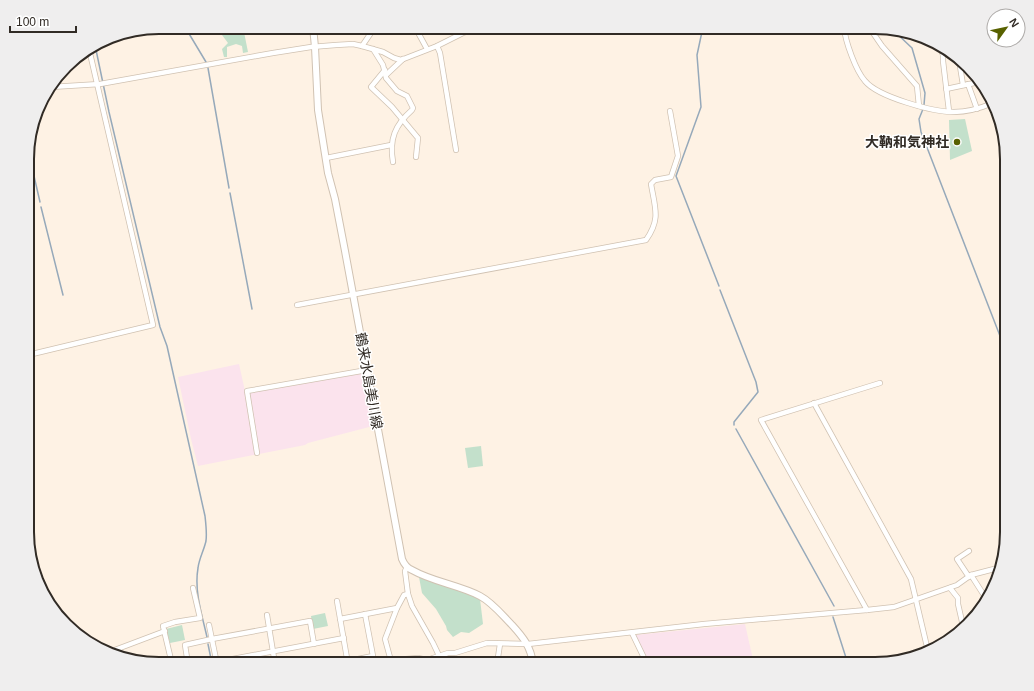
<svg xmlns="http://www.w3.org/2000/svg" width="1034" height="691" font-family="Arial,'Noto Sans JP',sans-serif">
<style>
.industrial{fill:#fbe3ed}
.green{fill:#c3e0cb}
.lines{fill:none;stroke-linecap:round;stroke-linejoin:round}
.stream{stroke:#96a9ba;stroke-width:1.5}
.minor-casing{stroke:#d0c2b2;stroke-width:6}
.major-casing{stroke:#d0c2b2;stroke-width:8}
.minor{stroke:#fff;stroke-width:4.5}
.major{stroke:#fff;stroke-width:6}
.poi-dot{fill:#586100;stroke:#fff;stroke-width:1.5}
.labels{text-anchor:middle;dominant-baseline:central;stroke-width:3;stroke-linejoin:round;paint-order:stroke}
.poi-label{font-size:14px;font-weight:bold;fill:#312b25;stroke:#fff;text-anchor:end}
.street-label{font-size:14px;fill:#312b25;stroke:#fff}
.rim{fill:none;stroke:#312b25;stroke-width:2}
</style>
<rect width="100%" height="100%" fill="#fef2e4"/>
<g class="industrial">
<polygon points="239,364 245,391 365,371 373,426 308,443 305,445 198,466 191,439 178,377"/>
<polygon points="745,624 754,664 650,664 635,635"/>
</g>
<g class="green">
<polygon points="216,27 243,27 248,52 243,53 242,46 236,44 227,47 227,57 224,57 222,49 228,43"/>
<polygon points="965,119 972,151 950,160 949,120"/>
<polygon points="481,446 483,466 468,468 465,448"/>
<polygon points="419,577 464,592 480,599 483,624 469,633 461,632 453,637 447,630 446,626 436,609 422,593"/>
<polygon points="325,613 328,626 313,629 311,616"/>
<polygon points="182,625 185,640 170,643 166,629"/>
</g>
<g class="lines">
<g class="stream">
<polyline points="185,27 206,62"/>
<polyline points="703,27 697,55 701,107 676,176 719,286"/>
<polyline points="893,30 912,48 925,93 924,105"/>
<path d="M95,45L109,112L160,327L167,346L205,516C206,525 207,533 206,541C204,550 199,559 198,568C194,591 202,615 207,637"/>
<polyline points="208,68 229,188"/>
<polyline points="923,109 919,119 921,132 1007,354"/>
<polyline points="28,150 40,202"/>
<polyline points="230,193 252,309"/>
<polyline points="41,207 63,295"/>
<polyline points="720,290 756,382 758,392 734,422 734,425"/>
<polyline points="736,429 834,606"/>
<polyline points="833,617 848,664"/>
<polyline points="208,644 212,664"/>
</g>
<g class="minor-casing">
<g id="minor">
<polyline points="415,27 427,49"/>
<polyline points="789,27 836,29 844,29 849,27"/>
<path d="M844,27C845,41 856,71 865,81C878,97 933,112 954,112C967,112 981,108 993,103"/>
<polyline points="869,27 882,46 917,86 919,106"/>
<polyline points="939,44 943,55 943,61 949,111"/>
<polyline points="362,46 375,27"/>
<polyline points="437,46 440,53 456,150"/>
<path d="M373,49L383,65L386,78L397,91L407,96L413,108L412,110C395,125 389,139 393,162"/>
<polyline points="943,55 952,53"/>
<polyline points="959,60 963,85"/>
<polyline points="385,70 371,87 392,107 418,138 416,157"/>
<polyline points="386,75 403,59"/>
<polyline points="968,84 977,109"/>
<polyline points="51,87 100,84 273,53 311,47 336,45 353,44 362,46 383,52 394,58 401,60 437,46 463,33 475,29 492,27"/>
<polyline points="946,89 979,82"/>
<polyline points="326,158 391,145"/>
<path d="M297,305L646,240C661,219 655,208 651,184L655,180L671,177L678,156L670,111"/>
<polyline points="28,355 153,325 89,49"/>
<polyline points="814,403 911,579 928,651"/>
<polyline points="257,453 247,391 367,370"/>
<polyline points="969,551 957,559 969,577"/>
<polyline points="407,567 405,571 408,594 412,606 433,643 443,664"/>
<polyline points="971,575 998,568"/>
<polyline points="950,588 958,598 958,604 963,626"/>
<polyline points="337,601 348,664"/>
<polyline points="867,610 761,420 880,383"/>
<polyline points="267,615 275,664"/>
<polyline points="340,619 397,608"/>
<polyline points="209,625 217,664"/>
<polyline points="632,633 647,664"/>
<polyline points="112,651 165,631"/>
<polyline points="348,661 373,656 365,614"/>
<polyline points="217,662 344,638"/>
<polyline points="172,664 163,626 175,622 200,618 193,588"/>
<polyline points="188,664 185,645 212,639 310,621 314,644"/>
<polyline points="393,664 406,659 418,658 427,660 448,653 455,653 487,643 528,644 704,624 867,610 894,607 957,585 971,575 987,600"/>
<polyline points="393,664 391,661 385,639 397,608 404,595 408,594"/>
<polyline points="497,664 500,644"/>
</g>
</g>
<g class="major-casing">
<path id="major" d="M313,27L315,47L318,110L328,173L335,199L345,251L402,559C404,564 407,568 412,570C433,582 459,585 480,596C493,603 502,615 512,625C523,637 531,647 533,664"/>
</g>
<use href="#minor" class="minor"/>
<use href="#major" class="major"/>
</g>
<circle class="poi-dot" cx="957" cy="142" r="4"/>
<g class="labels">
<g class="poi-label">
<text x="949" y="142">大靹和気神社</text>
</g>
<g class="street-label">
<text transform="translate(369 381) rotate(80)">鶴来水島美川線</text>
</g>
</g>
<path d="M0 0H1034V691H0ZM159 34H875A125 125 0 0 1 1000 159V532A125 125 0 0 1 875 657H159A125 125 0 0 1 34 532V159A125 125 0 0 1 159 34Z" fill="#efeeee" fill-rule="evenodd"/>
<path class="rim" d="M159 34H875A125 125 0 0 1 1000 159V532A125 125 0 0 1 875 657H159A125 125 0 0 1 34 532V159A125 125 0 0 1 159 34Z"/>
<g transform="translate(1006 28) rotate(57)"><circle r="19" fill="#ffffff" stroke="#adaaa8"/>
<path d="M0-3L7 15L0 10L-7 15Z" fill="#586100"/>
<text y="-6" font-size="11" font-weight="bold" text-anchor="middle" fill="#312b25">N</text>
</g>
<path d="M10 26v6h66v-6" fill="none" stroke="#312b25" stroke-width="2"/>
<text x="16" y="26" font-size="12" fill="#312b25" stroke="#ffffff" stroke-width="3" paint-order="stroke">100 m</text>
</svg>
